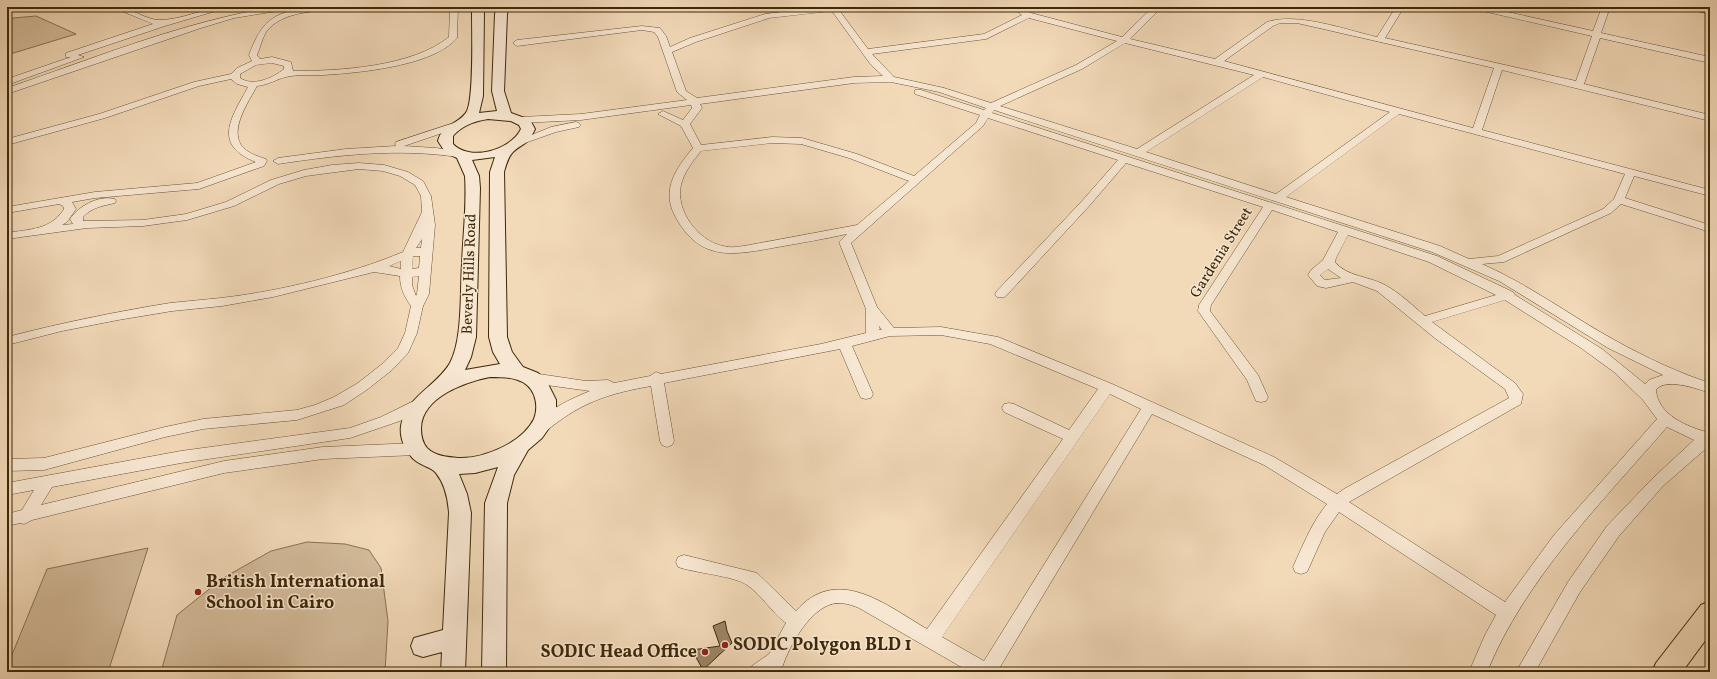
<svg xmlns="http://www.w3.org/2000/svg" width="1717" height="679" font-family="Vollkorn,serif">
<style>
.green{fill:#d3bb9a;stroke:#887251}
.building{fill:#9c8564;stroke:#3e2908}
.lines{fill:none;stroke-linecap:round;stroke-linejoin:round}
.street-casing{stroke:#6b5534;stroke-width:1}
.secondary-casing{stroke:#3e2908;stroke-width:2}
.primary-casing{stroke:#3e2908;stroke-width:2}
.street{fill:#f7e6d1;fill-rule:evenodd}
.secondary{fill:#f7e6d1;fill-rule:evenodd}
.primary{fill:#f2d9b8;fill-rule:evenodd}
.poi-dot{fill:#8f2418;stroke:#f7e6d1;stroke-width:1.5}
.labels{text-anchor:middle;dominant-baseline:central;stroke-width:3;stroke-linejoin:round;paint-order:stroke}
.street-label{font-size:15px;fill:#3e2908;stroke:#f7e6d1}
.near-poi-label{font-size:18px;font-weight:bold;fill:#3e2908;stroke:#f7e6d1;text-anchor:start}
</style>
<rect width="100%" height="100%" fill="#f2d9b8"/>
<filter id="stains"><feTurbulence type="fractalNoise" baseFrequency=".005" numOctaves="4"/><feColorMatrix values="0 0 0 0 .2 0 0 0 0 .09 0 0 0 0 .02 0 0 0 .5 -.17"/></filter>
<radialGradient id="worn" r=".72"><stop offset=".6" stop-color="#630" stop-opacity="0"/><stop offset="1" stop-color="#630" stop-opacity=".3"/></radialGradient>
<g class="green">
<polygon points="36,16 76,34 7,55 7,25 13,18"/>
<polygon points="307,542 345,544 369,550 381,568 388,621 385,672 161,672 177,615 223,578 271,551"/>
<polygon points="148,548 108,672 7,672 7,667 47,569"/>
</g>
<polygon class="building" points="725,621 727,631 732,643 703,670 692,650 720,646 713,626"/>
<g class="lines">
<g class="street-casing">
<g id="street">
<path d="M112,7C131,7 146,20 159,20C183,20 205,7 229,7L165,26L78,55L84,57L7,85V79L71,57H66V53L153,24Z"/>
<path d="M274,7H293L289,9L234,18L201,28L7,94V88C95,58 182,22 274,7Z"/>
<path d="M315,7H348L344,9C320,11 282,10 266,32C262,39 260,48 257,55L260,59L272,57L291,62L293,71C339,71 412,67 449,37L450,7H458L457,38C434,66 358,73 323,75C312,76 298,74 286,77C277,79 268,85 257,86C249,101 230,128 241,145C247,153 257,156 266,159L267,161L264,166L199,189L95,198L72,202L76,209L67,222L62,225L73,224L70,219C79,206 98,195 115,199L116,201L115,203C103,206 92,207 83,217V221L143,220L186,214L226,202L271,180L304,170L332,165L359,163L384,165L408,172L423,181L431,196L435,225L429,294L423,306L417,333L408,353L392,370L368,389L344,405L297,420L203,429L165,437L44,470L7,471V459L44,458L165,427L203,419L297,410L315,405L334,397L358,383L382,364L398,348L405,333L411,306C404,296 400,288 400,276L374,272L273,297L222,306L172,311L118,320L62,331L7,345V337C61,323 115,312 170,303C187,301 204,300 221,298C280,291 348,275 403,252L422,212L421,196L415,185L400,176L383,171L359,169L306,176L279,184L234,206L187,220L143,226L87,228L7,239V233C30,229 51,230 64,209L63,206L59,204L7,213V207L95,192L197,183L256,162C212,145 231,118 248,87L237,84L231,79L199,86L105,118L7,145V139L99,114L194,82L231,74L237,68L252,61L249,55C263,17 275,12 315,7ZM272,63L284,66V69C273,78 253,87 240,78V74L256,65ZM422,238L421,248H416L422,239ZM413,256H420L419,268L412,269ZM401,261V269L389,266ZM419,276L417,294L416,296L412,285V277Z"/>
<path d="M823,7H847L839,10L868,49L984,34L1022,15L1012,7H1021L1031,13L1122,37L1153,7H1162L1130,39L1215,59L1267,22C1298,12 1346,30 1377,37L1396,7H1404L1385,38L1576,81L1592,36L1474,9L1470,7H1485L1593,31L1602,7H1610L1601,33L1710,57V63L1600,38L1584,84L1710,115V121L1502,70L1482,130L1710,190V196L1634,176L1625,198L1710,225V232L1621,204L1611,213L1504,262L1482,264C1530,285 1572,317 1618,342C1647,358 1679,373 1710,383V393C1698,389 1665,377 1656,390C1658,415 1687,427 1710,433V445L1663,486L1619,536L1580,592L1535,672H1516L1568,582L1607,526L1653,478L1694,440L1667,427C1602,502 1525,579 1487,672H1469L1485,635L1496,615L1339,512L1325,532L1307,572L1301,574L1295,572L1293,567C1303,545 1312,522 1327,504L1264,465L1152,414L997,672H970L859,608C850,604 838,601 829,605C807,613 786,651 781,672H749L752,666L769,654L786,623C771,612 762,595 747,585C735,576 695,573 678,567L676,562L678,557L684,555L757,573L796,611C837,564 886,605 927,629L1063,439L1004,412L1002,408L1004,404L1009,403L1014,404L1069,430L1098,389L990,344L941,335L890,336L852,346L873,394L871,398L866,399L861,398L859,394L840,349L664,383L674,441L672,445L667,447L662,445L660,441L651,386C606,394 580,403 545,432L540,433L535,432L533,428C541,412 573,398 590,391L532,383L527,381L525,378L527,375L532,373L586,381L608,380L614,383L650,376L656,372L661,374L821,344L866,333V309L839,242L847,234C824,239 801,243 778,247C734,255 700,263 675,216C661,190 676,168 693,148L681,126L658,114L663,111L683,120L692,108L691,105L581,120L521,123L516,120L521,117L581,114L687,100L677,92L658,37L654,32L642,30L517,46L513,43L517,40L642,26L660,28L666,36L670,47L690,38L765,14ZM832,11L871,65L883,76L854,77L697,98L686,91L672,52L696,42L769,18ZM1029,18L1117,41L1076,65L991,103L944,88L894,77L872,54L986,39ZM1280,23H1297L1494,68L1473,128L1224,61L1273,26ZM1125,43L1254,75L1137,149L1000,106L1082,69ZM1263,77L1390,112L1276,194L1146,152ZM891,82L939,92L986,108L984,110L921,90H915V94L980,115L976,123L914,176L857,154L802,138L772,137L701,145L690,124L702,108L700,104L854,83ZM994,110L1432,252L1499,281L1608,348L1663,375L1649,380L1645,384L1602,349L1515,295L1513,292L1437,256L992,113ZM1399,114L1625,174L1614,199L1603,209L1498,256L1469,259L1440,246L1286,197ZM988,118L1118,160L1082,201L997,291L995,294L997,297H1005L1090,205L1126,163L1263,207L1199,305L1198,311L1247,380L1256,401L1261,402L1266,401L1268,397L1258,375L1210,311L1211,305L1272,210L1338,232L1323,260L1311,270L1308,275L1317,286L1326,288L1353,282L1377,291L1436,339L1505,389L1509,398L1344,489L1337,494L1274,457L1112,384L998,337L941,327L894,328L877,307L851,243L983,126ZM772,143L801,144L849,158L909,181L857,225L744,246C737,247 730,248 723,246C698,241 675,210 681,185C684,172 693,161 701,151ZM1348,235L1429,262L1496,295L1425,316C1412,305 1400,293 1385,285C1369,276 1347,277 1335,262L1336,258ZM1328,269L1341,278L1325,280L1320,275ZM1505,300L1581,348L1614,372L1643,400L1657,419L1554,535L1505,602L1349,502L1521,404L1523,394L1515,383L1432,322ZM879,326L882,330H879ZM1110,394L1141,409L984,661L942,637Z"/>
<polygon points="1682,7 1698,7 1710,10 1710,14"/>
<path d="M457,122L462,125L460,127L404,146L436,148L462,152L463,154L462,156L458,157C397,148 338,155 278,164L273,161L278,158L346,149L396,146L395,144L396,142Z"/>
<polygon points="576,122 579,123 581,125 579,127 556,132 522,144 517,141 551,127"/>
<polygon points="420,398 425,399 427,403 425,407 400,421 350,438 181,463 52,487 41,505 224,461 323,447 416,443 421,445 423,449 421,453 416,455 323,459 224,473 32,520 24,524 20,523 7,526 7,514 22,510 34,490 7,495 7,483 181,451 350,428 381,417"/>
</g>
</g>
<g class="secondary-casing">
<path id="secondary" d="M470,7H482L484,12L483,96L479,113L497,111L492,91L495,14L497,7H509L507,14L504,91L511,113L530,120L535,129C527,146 524,142 513,152C508,157 506,165 504,172L507,337L512,352L520,363L523,367L538,373L547,382L556,400V411L549,428L542,438L528,450L514,475L507,503L506,672H482L485,503L498,467L475,473L459,474L467,494L471,513L465,672H441L442,652L423,657L414,654L411,646L414,638L443,630L449,513C448,499 445,484 436,473C432,468 426,467 421,464C408,458 399,440 401,426C405,397 437,386 450,363C463,339 460,291 462,264C463,235 467,205 465,176L457,158L445,152L438,141C442,124 460,124 467,111C474,97 472,31 472,12ZM488,119L511,121L519,125L521,129C511,150 470,162 453,144V136C461,126 475,121 488,119ZM495,157L490,172L489,337L493,352L500,364L465,370L471,357L476,337L480,188L479,176L472,160ZM490,377C507,377 527,377 534,395C537,403 537,411 534,419C522,443 484,459 458,458C447,457 435,456 427,448C422,442 421,435 421,428C422,397 465,382 490,377Z"/>
</g>
<g class="primary-casing">
<polygon id="primary" points="1710,601 1710,634 1682,672 1652,672 1656,663 1701,605"/>
</g>
<use href="#street" class="street"/>
<use href="#secondary" class="secondary"/>
<use href="#primary" class="primary"/>
</g>
<g class="poi-dot">
<circle cx="198" cy="592" r="4"/>
<circle cx="725" cy="645" r="4"/>
<circle cx="705" cy="652" r="4"/>
</g>
<g class="labels">
<g class="street-label">
<text transform="translate(1222 253) rotate(-58)">Gardenia Street</text>
<text transform="translate(470 274) rotate(-88)">Beverly Hills Road</text>
</g>
<g class="near-poi-label">
<text x="206" y="582">British International<tspan x="206" dy="21">School in Cairo</tspan></text>
<text x="733" y="645">SODIC Polygon BLD 1</text>
<text x="697" y="652" text-anchor="end">SODIC Head Office</text>
</g>
</g>
<rect width="1717" height="679" fill="none" stroke="#f2d9b8" stroke-width="24"/>
<rect x="8" y="8" width="1701" height="663" fill="none" stroke="#3e2908" stroke-width="2"/>
<rect x="12" y="12" width="1693" height="655" fill="none" stroke="#3e2908"/>
<rect width="100%" height="100%" filter="url(#stains)"/>
<rect width="100%" height="100%" fill="url(#worn)"/>
</svg>
